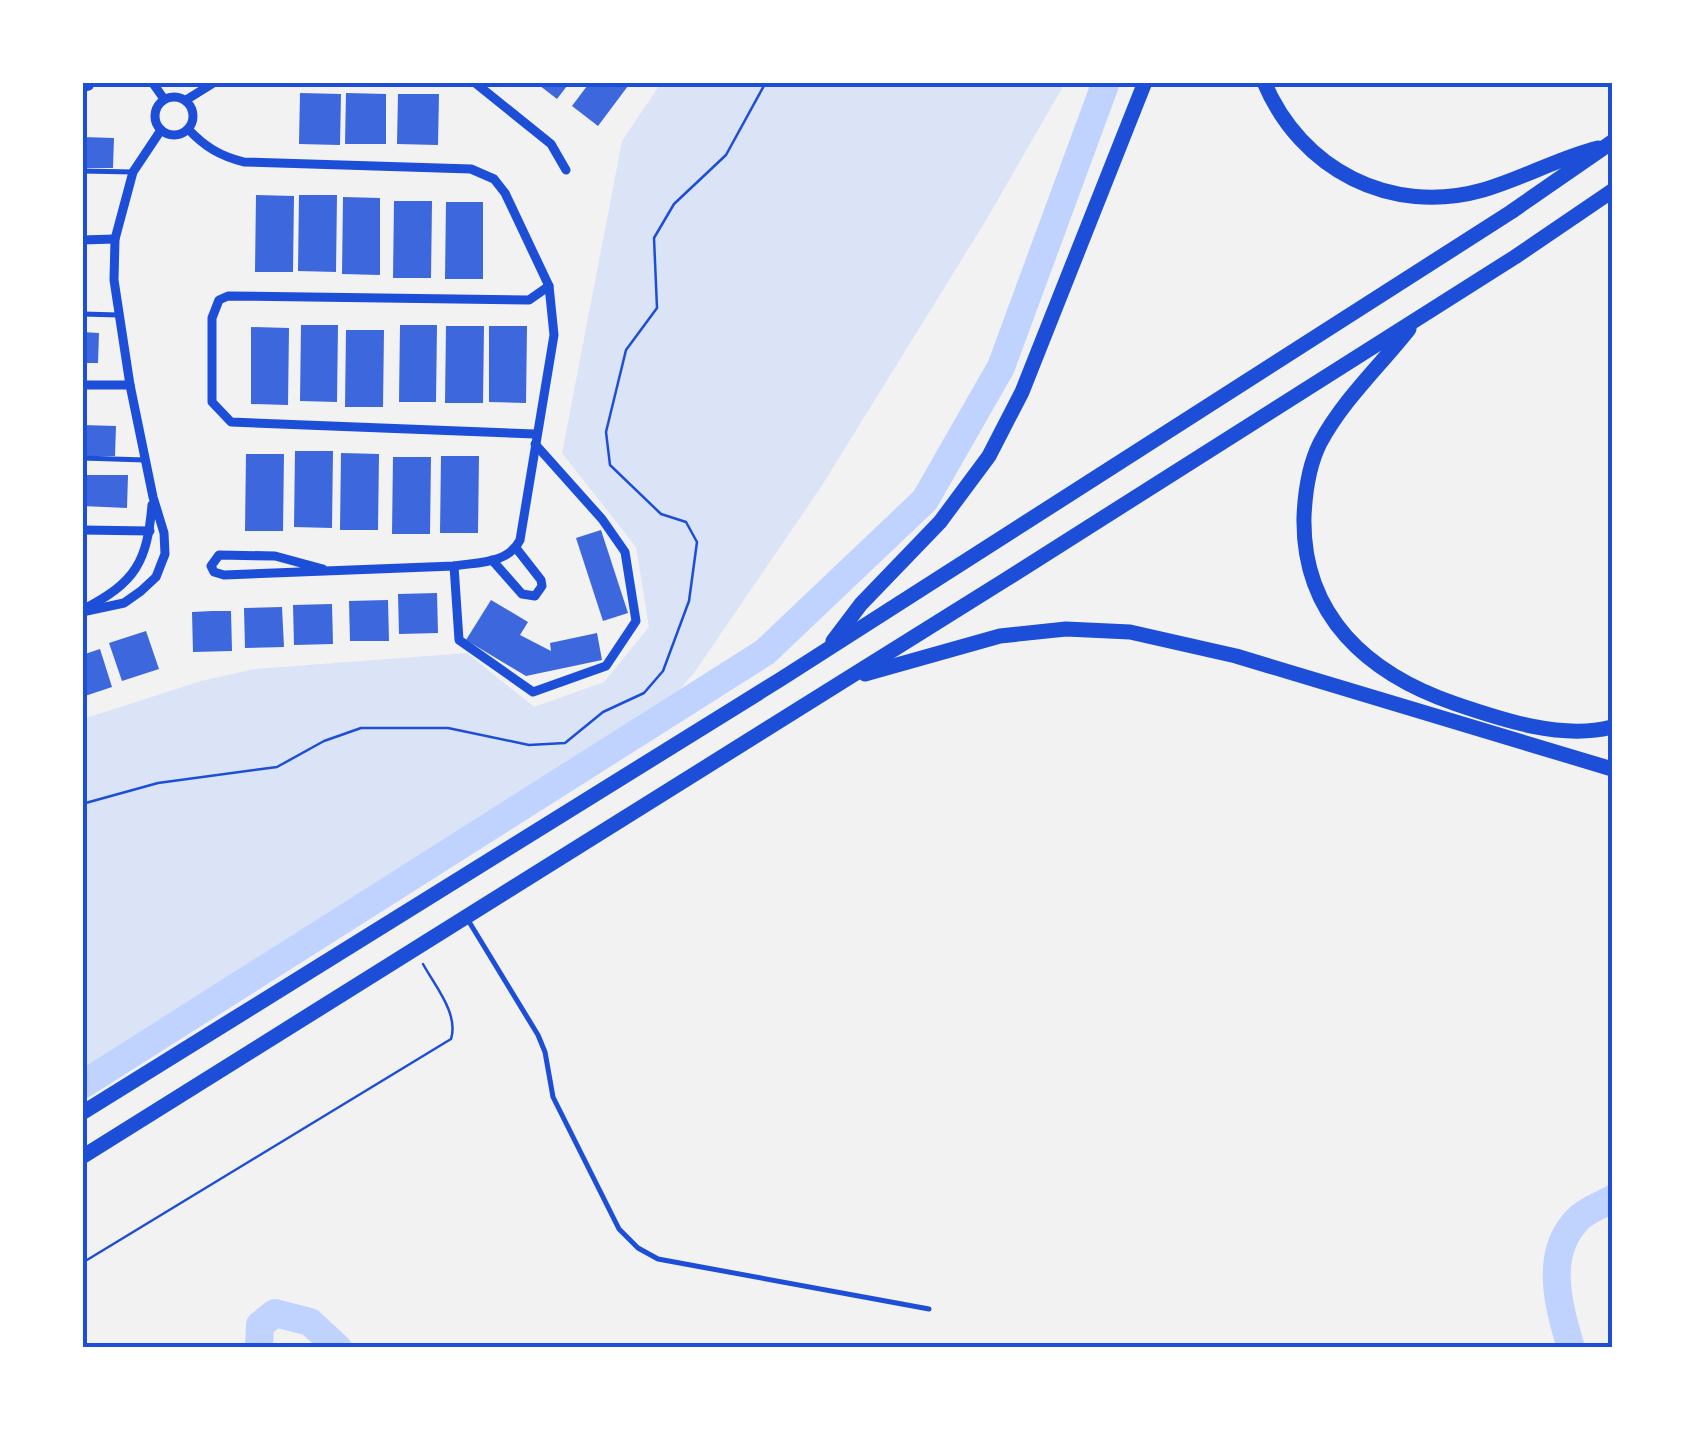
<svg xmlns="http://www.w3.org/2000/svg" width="1695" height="1430" font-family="Montserrat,sans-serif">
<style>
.green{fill:#dbe4f7}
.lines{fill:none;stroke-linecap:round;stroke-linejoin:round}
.river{stroke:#bfd3fe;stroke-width:28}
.building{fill:#3d67dc}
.path{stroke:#1d4ed8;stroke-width:2.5}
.service{stroke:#1d4ed8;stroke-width:5}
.minor{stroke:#1d4ed8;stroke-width:9}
.trunk{stroke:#1d4ed8;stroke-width:15}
.neatline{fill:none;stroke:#1d4ed8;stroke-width:4}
</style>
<rect width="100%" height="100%" fill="#f2f2f2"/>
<polygon class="green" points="661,83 1065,83 985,222 821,487 694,673 666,705 596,755 83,1073 83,719 201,681 255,669 467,653 534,707 604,682 649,627 636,547 562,453 622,141"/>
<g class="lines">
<g class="river">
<polyline points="82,1085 765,652 925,500 1001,367 1106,82"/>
<polyline points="259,1348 260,1325 275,1313 310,1322 338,1348"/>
<path d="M1571,1348C1559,1307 1543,1254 1578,1219C1586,1210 1602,1205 1612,1199"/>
</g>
</g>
<g class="building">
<polygon points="535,82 570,82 557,99"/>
<polygon points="590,82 631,82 598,126 572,106"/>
<polygon points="300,93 341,94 340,145 299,144"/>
<polygon points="346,93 386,94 386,144 345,144"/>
<polygon points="398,94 439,94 438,145 397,144"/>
<polygon points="82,137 114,138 113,168 82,168"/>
<polygon points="82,190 87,190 86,220 82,220"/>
<polygon points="256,195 294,196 293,272 255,272"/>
<polygon points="299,195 337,195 336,272 298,271"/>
<polygon points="343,197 380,198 380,275 342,274"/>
<polygon points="394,201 432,201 431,278 393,278"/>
<polygon points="446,202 483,202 483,279 445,279"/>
<polygon points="301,325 338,325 337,402 300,401"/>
<polygon points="400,325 437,325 436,402 399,402"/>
<polygon points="446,326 484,326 483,403 445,403"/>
<polygon points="489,326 527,326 526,403 489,402"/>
<polygon points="251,327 289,328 288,405 251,404"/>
<polygon points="346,330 384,330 383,407 345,407"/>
<polygon points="82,332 99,333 98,363 82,363"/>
<polygon points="82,425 116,426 115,456 82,456"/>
<polygon points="295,451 333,451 332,528 294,527"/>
<polygon points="341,453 379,454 378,530 340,530"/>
<polygon points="246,454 284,454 283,531 245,531"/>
<polygon points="441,456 479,456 478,533 440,533"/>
<polygon points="393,457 431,457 430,534 392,534"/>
<polygon points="82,475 128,475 127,508 82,506"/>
<polygon points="601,530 628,613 603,621 576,538"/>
<polygon points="437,593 438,633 399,634 398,594"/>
<polygon points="388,600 389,641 350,641 349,601"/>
<polygon points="491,600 528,622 520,635 551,651 550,643 597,633 602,660 526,676 466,640"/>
<polygon points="332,604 333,644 294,645 293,605"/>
<polygon points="282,607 284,647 245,648 244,608"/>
<polygon points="212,611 231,611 232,651 193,652 192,612"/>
<polygon points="146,631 159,669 122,681 109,643"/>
<polygon points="100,649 112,687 82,697 82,655"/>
</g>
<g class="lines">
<g class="path">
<polyline points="82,804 158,783 277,767 324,741 361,728 448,728 529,745 565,743 603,712 644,693 663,671 689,601 697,542 686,522 661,514 610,465 606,432 626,350 657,308 654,238 674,204 726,155 766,82"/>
<path d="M82,1263L451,1039C459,1014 435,986 423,964"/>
</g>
<g class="service">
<polyline points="82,171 133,172"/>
<polyline points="82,314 119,315"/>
<polyline points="82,458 145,460"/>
<polyline points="468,920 538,1035 545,1052 553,1097 619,1229 638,1248 658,1259 929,1309"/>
</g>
<g class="minor">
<polyline points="152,82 164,99"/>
<polyline points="474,82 551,144 566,170"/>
<polyline points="82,88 89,86"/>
<circle cx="174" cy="116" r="19"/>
<polyline points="186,100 215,82"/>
<path d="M188,129C205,147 220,156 244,162L471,169L494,179L505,193L549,286L554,335L520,540C508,564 478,562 454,566L224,575L214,572L211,566L219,555L275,556L323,569"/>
<polyline points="82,240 115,239"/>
<polyline points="82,385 130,385"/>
<polyline points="535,434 231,422 212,402 212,318 219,300 228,296 529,300 549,286"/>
<polyline points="82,530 150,531"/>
<polyline points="492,560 522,594 535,596 542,586 541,580 516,548"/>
<polyline points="454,566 459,640 533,692 606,666 636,621 625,552 602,519 535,444"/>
<path d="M84,609C136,582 147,562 152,505"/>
<polyline points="82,612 124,603 141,591 156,577 165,554 164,533 153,497 130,385 114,280 115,239 133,172 161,130"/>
</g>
<g class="trunk">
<path d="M1264,82C1301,170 1391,216 1483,190C1522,179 1558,158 1598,148"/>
<path d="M1409,329C1379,367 1343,400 1320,443C1309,465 1305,493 1304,517C1302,616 1368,674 1456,704C1503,720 1562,740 1612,727"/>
<polyline points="833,641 861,604 940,522 989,456 1022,392 1145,82"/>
<polyline points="865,674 1000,636 1066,629 1130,632 1236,656 1612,769"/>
<polyline points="82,1113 781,679 1511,212 1612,142"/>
<polyline points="82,1157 1005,580 1515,257 1612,191"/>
</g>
</g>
<rect width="1695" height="1430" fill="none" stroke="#ffffff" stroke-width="170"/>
<rect x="85" y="85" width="1525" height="1260" class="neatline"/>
</svg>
